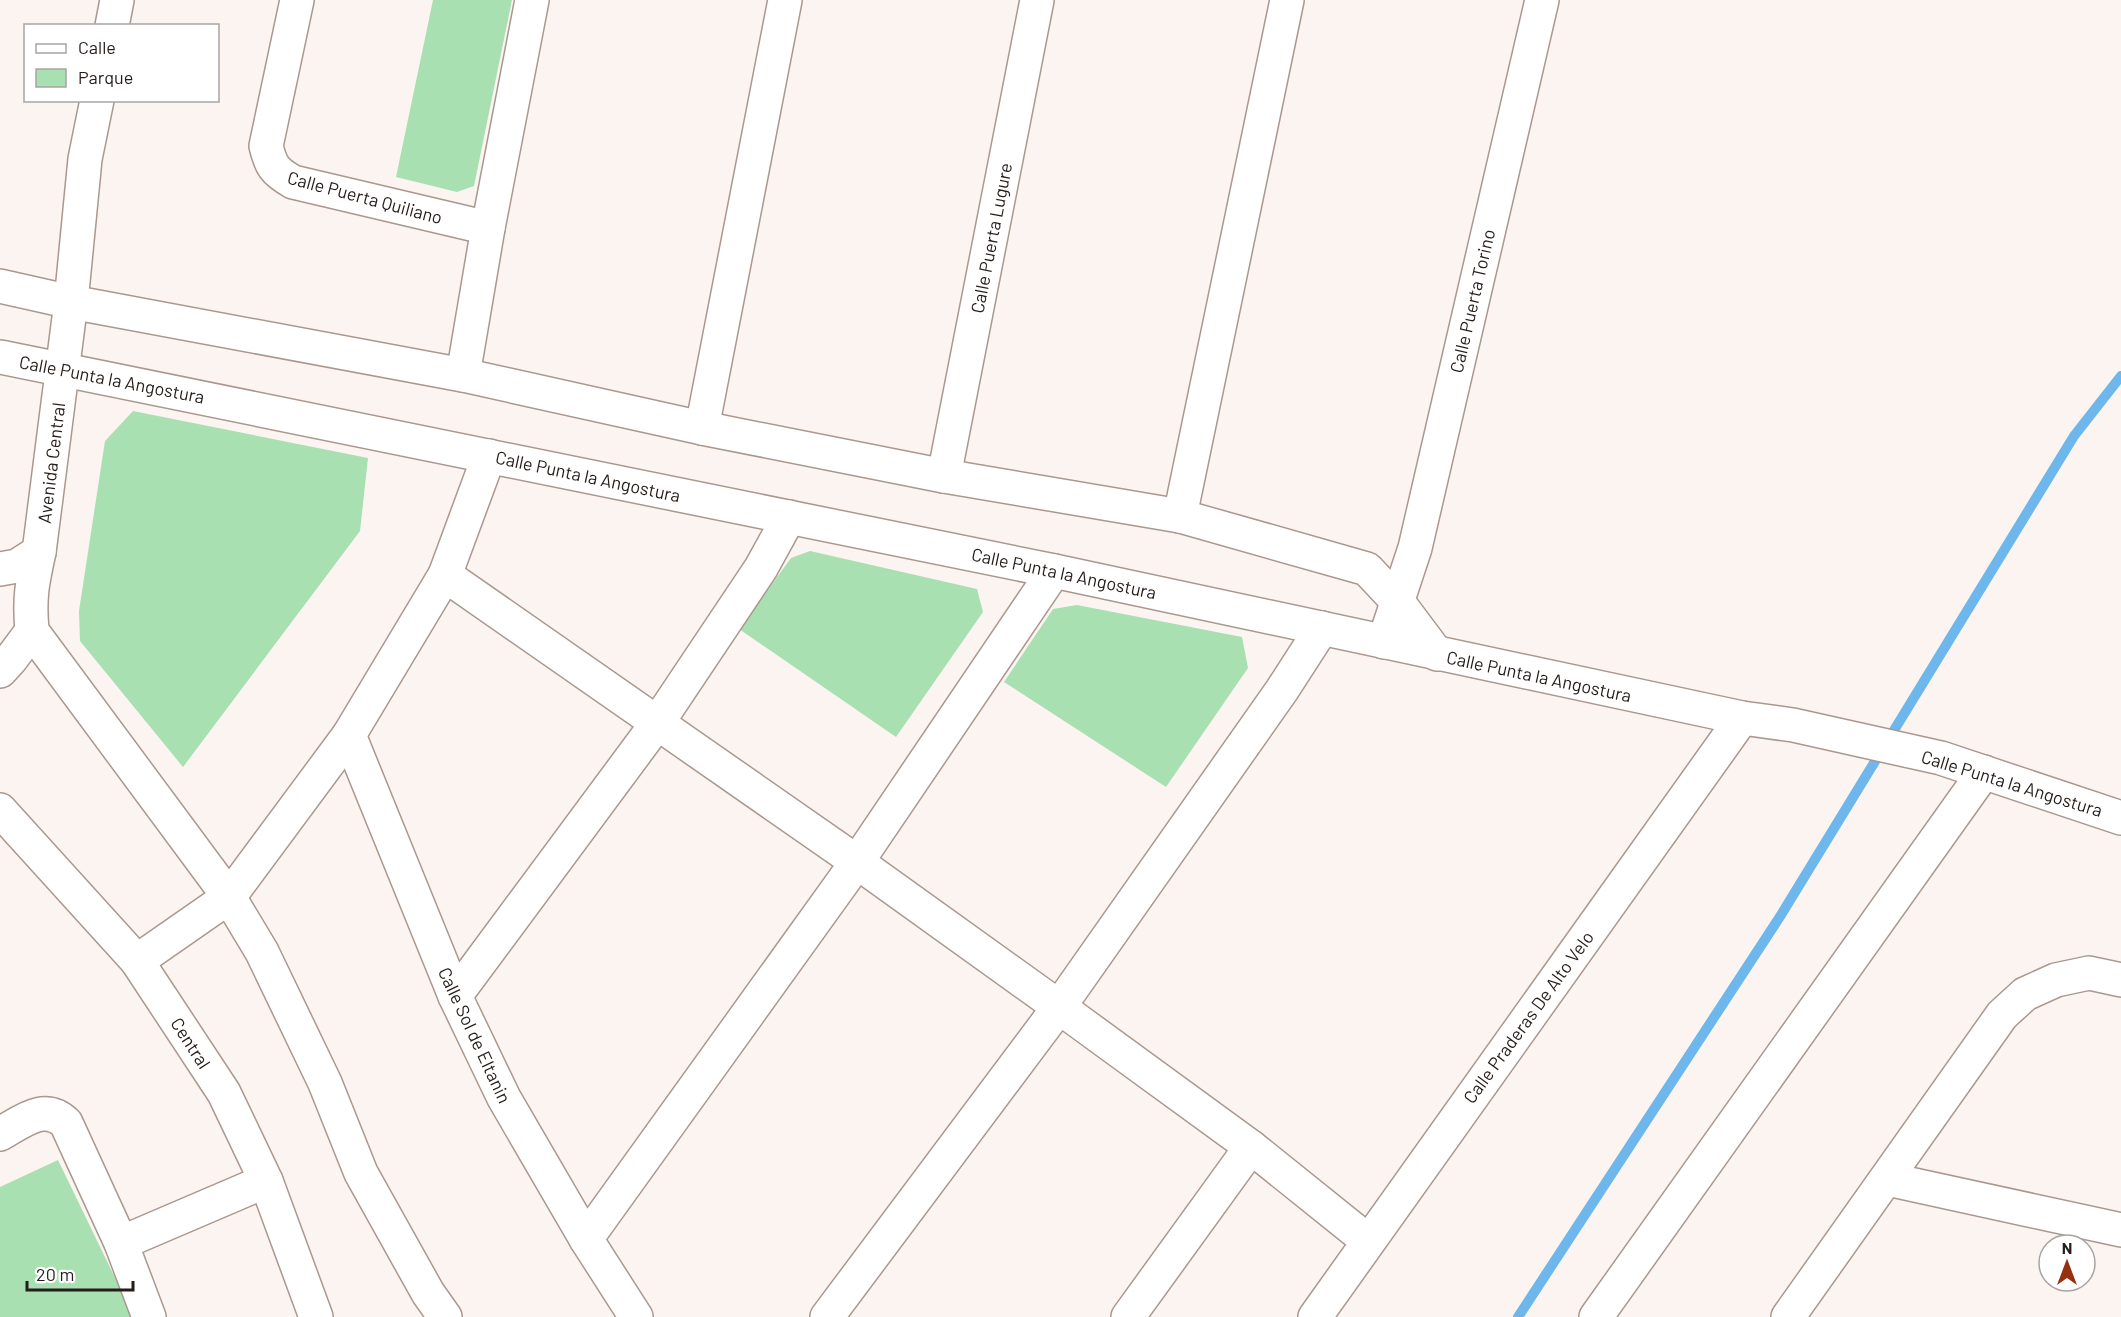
<svg xmlns="http://www.w3.org/2000/svg" width="2121" height="1317" font-family="Barlow,sans-serif">
<style>
.green{fill:#a8e0b1}
.lines{fill:none;stroke-linecap:round;stroke-linejoin:round}
.stream{stroke:#6eb7ec;stroke-width:10}
.street-casing{stroke:#aa988f;stroke-width:36}
.secondary-casing{stroke:#aa988f;stroke-width:36}
.street{stroke:#fff;stroke-width:33}
.secondary{stroke:#fff;stroke-width:33}
.labels{text-anchor:middle;dominant-baseline:central;stroke-width:5;stroke-linejoin:round;paint-order:stroke}
.street-label{font-size:18px;fill:#241d1a;stroke:#fff}
</style>
<rect width="100%" height="100%" fill="#fcf4f0"/>
<g class="green">
<polygon points="433,0 512,0 474,186 457,192 396,177"/>
<polygon points="133,411 368,458 360,531 183,767 80,641 79,611 105,441"/>
<polygon points="810,551 977,589 983,612 896,737 739,629 791,558"/>
<polygon points="1077,605 1242,637 1248,668 1166,787 1004,682 1053,609"/>
<polygon points="58,1160 134,1317 0,1317 0,1187"/>
</g>
<g class="lines">
<polyline class="stream" points="1518,1317 1781,915 2074,436 2121,376"/>
<g class="street-casing">
<g id="street">
<path d="M297,0L266,146C271,166 274,171 293,182L488,228"/>
<polyline points="463,375 488,228 532,0"/>
<polyline points="702,428 785,0"/>
<polyline points="944,476 1037,0"/>
<polyline points="1180,516 1287,0"/>
<polyline points="445,575 857,862 1059,1007 1251,1147 1368,1241"/>
<polyline points="1384,642 1415,548 1542,0"/>
<polyline points="0,671 11,659 32,631"/>
<polyline points="349,735 455,996 504,1098 586,1239 636,1317"/>
<polyline points="137,961 229,897 349,735 445,575 489,456"/>
<polyline points="455,996 658,722 761,568 789,517"/>
<path d="M0,1134C22,1122 44,1102 66,1123L121,1243L149,1317"/>
<polyline points="1887,1179 2121,1230"/>
<polyline points="586,1239 857,862 1054,571"/>
<polyline points="121,1243 266,1181"/>
<polyline points="827,1317 1059,1007 1282,690 1322,628"/>
<polyline points="1128,1317 1251,1147"/>
<polyline points="1596,1317 1984,772"/>
<polyline points="1788,1317 2002,1015 2025,994 2056,980 2089,973 2121,980"/>
</g>
</g>
<g class="secondary-casing">
<g id="secondary">
<polyline points="112,26 117,0"/>
<path d="M97,100L85,159L71,302L39,552C32,584 29,598 32,631L229,897L262,952L325,1083L361,1173L428,1293L445,1317"/>
<polyline points="0,286 71,302 463,375 702,428 944,476 1180,516 1367,569 1398,602 1437,654"/>
<polyline points="0,357 1054,571 1742,718 1793,725 1941,758 2121,818"/>
<polyline points="0,569 17,566 39,552"/>
<polyline points="0,810 137,961 224,1093 266,1181 316,1317"/>
<polyline points="1315,1317 1742,718"/>
</g>
</g>
<use href="#street" class="street"/>
<use href="#secondary" class="secondary"/>
</g>
<g class="labels">
<g class="street-label">
<text transform="translate(365 197) rotate(15)">Calle Puerta Quiliano</text>
<text transform="translate(991 238) rotate(-79)">Calle Puerta Lugure</text>
<text transform="translate(1472 301) rotate(-77)">Calle Puerta Torino</text>
<text transform="translate(112 379) rotate(11)">Calle Punta la Angostura</text>
<text transform="translate(51 463) rotate(-83)">Avenida Central</text>
<text transform="translate(588 476) rotate(12)">Calle Punta la Angostura</text>
<text transform="translate(1064 573) rotate(12)">Calle Punta la Angostura</text>
<text transform="translate(1539 676) rotate(12)">Calle Punta la Angostura</text>
<text transform="translate(2012 783) rotate(17)">Calle Punta la Angostura</text>
<text transform="translate(1528 1017) rotate(-54)">Calle Praderas De Alto Velo</text>
<text transform="translate(475 1035) rotate(65)">Calle Sol de Eltanin</text>
<text transform="translate(191 1043) rotate(57)">Central</text>
</g>
</g>
<rect x="24" y="24" width="195" height="78" fill="#ffffff" stroke="#a7a5a3" stroke-width="1.5"/>
<rect x="36" y="44" width="30" height="9" fill="#ffffff" stroke="#a7a5a3" stroke-width="1.5"/>
<text x="78" y="54" font-size="18" fill="#241d1a">Calle</text>
<rect x="36" y="69" width="30" height="18" fill="#a8e0b1" stroke="#a7a5a3" stroke-width="1.5"/>
<text x="78" y="84" font-size="18" fill="#241d1a">Parque</text>
<g transform="translate(2067 1263)"><circle r="28" fill="#ffffff" stroke="#a7a5a3" stroke-width="1.5"/>
<path d="M0-4.5L10 22L0 15L-10 22Z" fill="#97300d"/>
<text y="-9" font-size="16" font-weight="bold" text-anchor="middle" fill="#241d1a">N</text>
</g>
<path d="M27 1281v9h106v-9" fill="none" stroke="#241d1a" stroke-width="3"/>
<text x="36" y="1281" font-size="18" fill="#241d1a" stroke="#ffffff" stroke-width="4.5" paint-order="stroke">20 m</text>
</svg>
